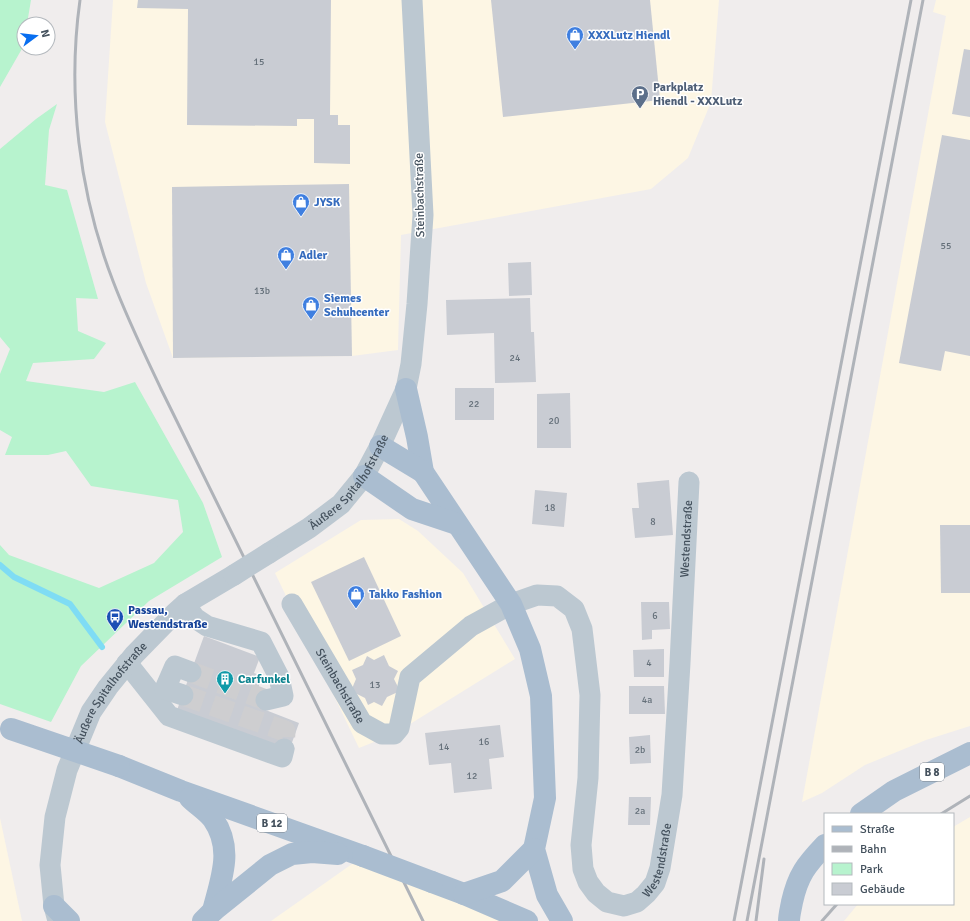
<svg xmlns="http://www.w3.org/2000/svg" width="970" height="921" font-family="Signika,sans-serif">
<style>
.commercial{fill:#fdf6e4}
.green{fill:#b7f3ce}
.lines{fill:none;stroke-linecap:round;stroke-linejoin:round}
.stream{stroke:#7fdcf4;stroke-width:6}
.building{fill:#c9ccd3}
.minor-tunnel{stroke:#ceced0;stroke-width:21;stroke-dasharray:21 10;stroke-linecap:butt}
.minor{stroke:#bcc8d1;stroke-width:21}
.major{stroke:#aabdd0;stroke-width:22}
.rail{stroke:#afb3b9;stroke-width:3}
.minor-bridge{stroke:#bcc8d1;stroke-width:21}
.major-bridge{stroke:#aabdd0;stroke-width:22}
.labels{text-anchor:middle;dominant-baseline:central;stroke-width:3;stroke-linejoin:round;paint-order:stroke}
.number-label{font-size:10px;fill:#65707a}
.shield{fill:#fff;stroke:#7c858e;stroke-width:1}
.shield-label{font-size:11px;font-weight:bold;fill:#44515d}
.shop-label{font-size:12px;font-weight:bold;fill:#366cbe;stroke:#fff;text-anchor:start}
.service-label{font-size:12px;font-weight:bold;fill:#4e5e75;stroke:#fff;text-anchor:start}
.street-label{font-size:12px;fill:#44515d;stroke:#fff}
.transit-label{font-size:12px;font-weight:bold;fill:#164399;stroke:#fff;text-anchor:start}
.culture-label{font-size:12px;font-weight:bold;fill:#0d838f;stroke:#fff;text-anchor:start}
</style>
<rect width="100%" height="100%" fill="#f0eded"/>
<g class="commercial">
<polygon points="113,0 719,0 711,102 688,158 651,189 401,235 398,350 352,356 173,358 146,283 105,122"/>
<polygon points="936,0 970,0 970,726 926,740 865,765 822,793 802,802 946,16 933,12"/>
<polygon points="399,519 418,531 463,573 515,659 394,734 359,748 275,573 361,520"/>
<polygon points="970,817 970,921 844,921 858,904 953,904 953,827"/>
<polygon points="0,818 22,921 0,921"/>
<polygon points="362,857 522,921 271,921"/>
</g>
<g class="green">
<polygon points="0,0 31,0 27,24 24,24 23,47 0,87"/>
<polygon points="57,104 49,130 45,185 67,190 98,299 76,298 78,331 106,343 94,359 33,363 26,381 104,392 135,382 203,503 222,557 149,601 81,666 51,722 0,704 0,545 9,555 99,588 154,563 183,532 178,500 91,486 66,451 48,455 5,455 12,437 0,430 0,374 10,349 0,337 0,149 36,119"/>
</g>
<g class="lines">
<polyline class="stream" points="0,565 14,577 70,604 102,647"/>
</g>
<g class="building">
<polygon points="138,0 331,0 330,115 338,115 338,125 350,125 350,164 314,163 314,119 297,119 297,126 187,125 188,9 137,8"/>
<polygon points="491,0 650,0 660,100 503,117"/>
<polygon points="964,49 970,50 970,117 952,114"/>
<polygon points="942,135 970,140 970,356 945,351 941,371 899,363"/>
<polygon points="349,184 352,356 173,358 172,187"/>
<polygon points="531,262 532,295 509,296 508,263"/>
<polygon points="530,298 531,332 534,332 536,382 495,383 494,333 447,335 446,300"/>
<rect x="455" y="388" width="39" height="32"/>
<polygon points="570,393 571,448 537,448 537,394"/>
<polygon points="669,480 673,535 635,538 632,508 639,508 637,483"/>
<polygon points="535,490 567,493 564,527 532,524"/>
<polygon points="940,525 970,525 970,593 941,593"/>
<polygon points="364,557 401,636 349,661 311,582"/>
<polygon points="641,602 669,602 670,629 652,630 652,639 642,640"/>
<polygon points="204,636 260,657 254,673 262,676 258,689 268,693 263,709 299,723 289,751 177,710"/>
<polygon points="664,649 664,677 634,677 633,650"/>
<polygon points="384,655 389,666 398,671 394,679 400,691 387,697 382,706 374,702 368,705 365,698 351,691 356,679 352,670 363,665 367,656 374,660"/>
<polygon points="629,686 664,686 665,714 629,714"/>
<polygon points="500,725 504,757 489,759 492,789 454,793 451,763 429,765 425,733"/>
<polygon points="650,735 651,763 630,764 629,737"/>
<polygon points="629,797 651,797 650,825 628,825"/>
</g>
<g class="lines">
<g class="minor-tunnel">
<polyline points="191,672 266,700"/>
<polyline points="183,695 285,731 284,749"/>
</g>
<g class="minor">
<path id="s1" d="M269,553L309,528L341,504L364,476L380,446L406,389L411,364L417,304L423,215L412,0"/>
<polyline points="185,604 195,618 207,626 261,642 279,677 283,696 266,700"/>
<path id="s2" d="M292,604L362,723L382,734H394L399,728L410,677L471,626L511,604L537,595L557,596L574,609L582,629L590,695L588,778L581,845L583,869L588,882L596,893L607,902L624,906L637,902L646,894L655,883L660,868L672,795L680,663L689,482"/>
<polyline points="127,663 169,716 282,757 284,749"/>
<polyline points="183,695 165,689 175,666 191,672"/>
<path id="s3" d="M58,921L54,906L50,865L55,817L67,770L91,712L108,687L134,655L175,613L185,604L234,575"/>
</g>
<g class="major">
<polyline points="406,389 417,437 423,472 511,604 530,649 541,696 545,798 534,849 547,895 562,921"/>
<polyline points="380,446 423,472"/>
<polyline points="364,476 412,509 457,524"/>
<polyline points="119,766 181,791 363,856"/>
<path d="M190,798C197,805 207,811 213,819C234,849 221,879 213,911"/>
<polyline points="861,814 894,791 970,753"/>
<polyline points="432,882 464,894 527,921"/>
<polyline points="464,894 502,881 534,849"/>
<polyline points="54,906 69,921"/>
<polyline points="203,921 213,911 270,865 292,854 312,852 338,854"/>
<path d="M789,921C789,915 791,908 792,902C798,875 806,865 825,845"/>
</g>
<g class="rail">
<path d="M80,0C67,93 79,193 113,281C127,318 144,353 161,389L423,921"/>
<polyline points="941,814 970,796"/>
<polyline points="734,921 911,0"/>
<polyline points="747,921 923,0"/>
<polyline points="756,921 764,859"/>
<polyline points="822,921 837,904"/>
</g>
<polyline class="minor-bridge" points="234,575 269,553"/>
<g class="major-bridge">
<polyline points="11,729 119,766"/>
<polyline points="363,856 432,882"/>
</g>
</g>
<defs>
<g id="shop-pin" transform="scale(0.9)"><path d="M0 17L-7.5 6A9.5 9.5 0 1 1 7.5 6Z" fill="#3f7fe0" stroke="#fff"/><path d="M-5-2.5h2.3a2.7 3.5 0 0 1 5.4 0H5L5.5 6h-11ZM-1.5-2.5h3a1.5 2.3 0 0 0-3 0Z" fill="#fff"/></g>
<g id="parking-pin" transform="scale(0.9)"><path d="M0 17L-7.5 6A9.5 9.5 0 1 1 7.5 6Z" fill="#5c6f8a" stroke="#fff"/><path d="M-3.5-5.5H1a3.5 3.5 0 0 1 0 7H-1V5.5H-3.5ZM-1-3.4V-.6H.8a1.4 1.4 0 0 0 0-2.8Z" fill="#fff"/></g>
<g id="bus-pin" transform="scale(0.9)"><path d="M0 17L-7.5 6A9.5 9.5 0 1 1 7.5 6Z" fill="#1a4fb4" stroke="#fff"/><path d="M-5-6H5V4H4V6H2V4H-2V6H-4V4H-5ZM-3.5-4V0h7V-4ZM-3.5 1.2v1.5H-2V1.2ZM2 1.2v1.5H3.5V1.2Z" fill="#fff"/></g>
<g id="building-pin" transform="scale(0.9)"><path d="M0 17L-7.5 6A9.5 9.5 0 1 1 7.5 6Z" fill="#0f9aa8" stroke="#fff"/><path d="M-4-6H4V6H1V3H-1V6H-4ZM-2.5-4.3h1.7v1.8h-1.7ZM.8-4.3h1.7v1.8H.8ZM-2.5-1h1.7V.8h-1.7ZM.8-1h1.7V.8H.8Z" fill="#fff"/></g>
</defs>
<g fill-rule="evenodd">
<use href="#shop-pin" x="575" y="35"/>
<use href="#parking-pin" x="640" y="94"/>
<use href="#shop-pin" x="301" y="202"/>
<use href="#shop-pin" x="286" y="255"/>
<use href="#shop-pin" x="311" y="305"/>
<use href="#shop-pin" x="356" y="594"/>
<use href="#bus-pin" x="115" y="617"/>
<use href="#building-pin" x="225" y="679"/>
</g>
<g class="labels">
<g class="number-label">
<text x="259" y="62">15</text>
<text x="946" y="246">55</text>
<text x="262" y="291">13b</text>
<text x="515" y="358">24</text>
<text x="474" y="404">22</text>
<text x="554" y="421">20</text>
<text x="550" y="508">18</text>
<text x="653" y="522">8</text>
<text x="655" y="616">6</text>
<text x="649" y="663">4</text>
<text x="375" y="685">13</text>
<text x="647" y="700">4a</text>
<text x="484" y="742">16</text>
<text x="444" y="747">14</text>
<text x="640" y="750">2b</text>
<text x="472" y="776">12</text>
<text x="640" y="811">2a</text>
</g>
<g class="shield">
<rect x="920" y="763" width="24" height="18" rx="3"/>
<rect x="257" y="814" width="30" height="18" rx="3"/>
</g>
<g class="shield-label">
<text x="932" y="772">B 8</text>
<text x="272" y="823">B 12</text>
</g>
<g class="shop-label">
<text x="588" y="35">XXXLutz Hiendl</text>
<text x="314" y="202">JYSK</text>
<text x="299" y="255">Adler</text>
<text x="324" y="298">Siemes<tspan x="324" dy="14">Schuhcenter</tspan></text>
<text x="369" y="594">Takko Fashion</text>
</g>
<g class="service-label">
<text x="653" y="87">Parkplatz<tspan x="653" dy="14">Hiendl - XXXLutz</tspan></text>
</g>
<g class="street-label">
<text transform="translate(420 195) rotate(-91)">Steinbachstraße</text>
<text stroke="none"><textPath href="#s1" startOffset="109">Äußere Spitalhofstraße</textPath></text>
<text stroke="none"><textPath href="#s2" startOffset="1135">Westendstraße</textPath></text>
<text stroke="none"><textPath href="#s2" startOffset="95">Steinbachstraße</textPath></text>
<text stroke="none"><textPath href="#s3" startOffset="243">Äußere Spitalhofstraße</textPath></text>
<text stroke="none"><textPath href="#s2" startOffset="811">Westendstraße</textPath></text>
</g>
<g class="transit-label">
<text x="128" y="610">Passau,<tspan x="128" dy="14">Westendstraße</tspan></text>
</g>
<g class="culture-label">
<text x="238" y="679">Carfunkel</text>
</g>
</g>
<rect x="824" y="813" width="130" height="92" fill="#ffffff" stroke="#b4b9be"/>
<rect x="832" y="826" width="20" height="6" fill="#aabdd0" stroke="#b4b9be"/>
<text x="860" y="833" font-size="12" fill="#44515d">Straße</text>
<rect x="832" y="846" width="20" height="6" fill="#afb3b9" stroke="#b4b9be"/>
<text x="860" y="853" font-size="12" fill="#44515d">Bahn</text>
<rect x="832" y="863" width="20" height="12" fill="#b7f3ce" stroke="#b4b9be"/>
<text x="860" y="873" font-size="12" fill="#44515d">Park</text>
<rect x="832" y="883" width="20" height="12" fill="#c9ccd3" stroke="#b4b9be"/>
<text x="860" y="893" font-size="12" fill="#44515d">Gebäude</text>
<g transform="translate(36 36) rotate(75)"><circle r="19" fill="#ffffff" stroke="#b4b9be"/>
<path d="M0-3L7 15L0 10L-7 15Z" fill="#086ef0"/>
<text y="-6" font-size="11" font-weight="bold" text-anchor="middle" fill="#44515d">N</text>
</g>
</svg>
